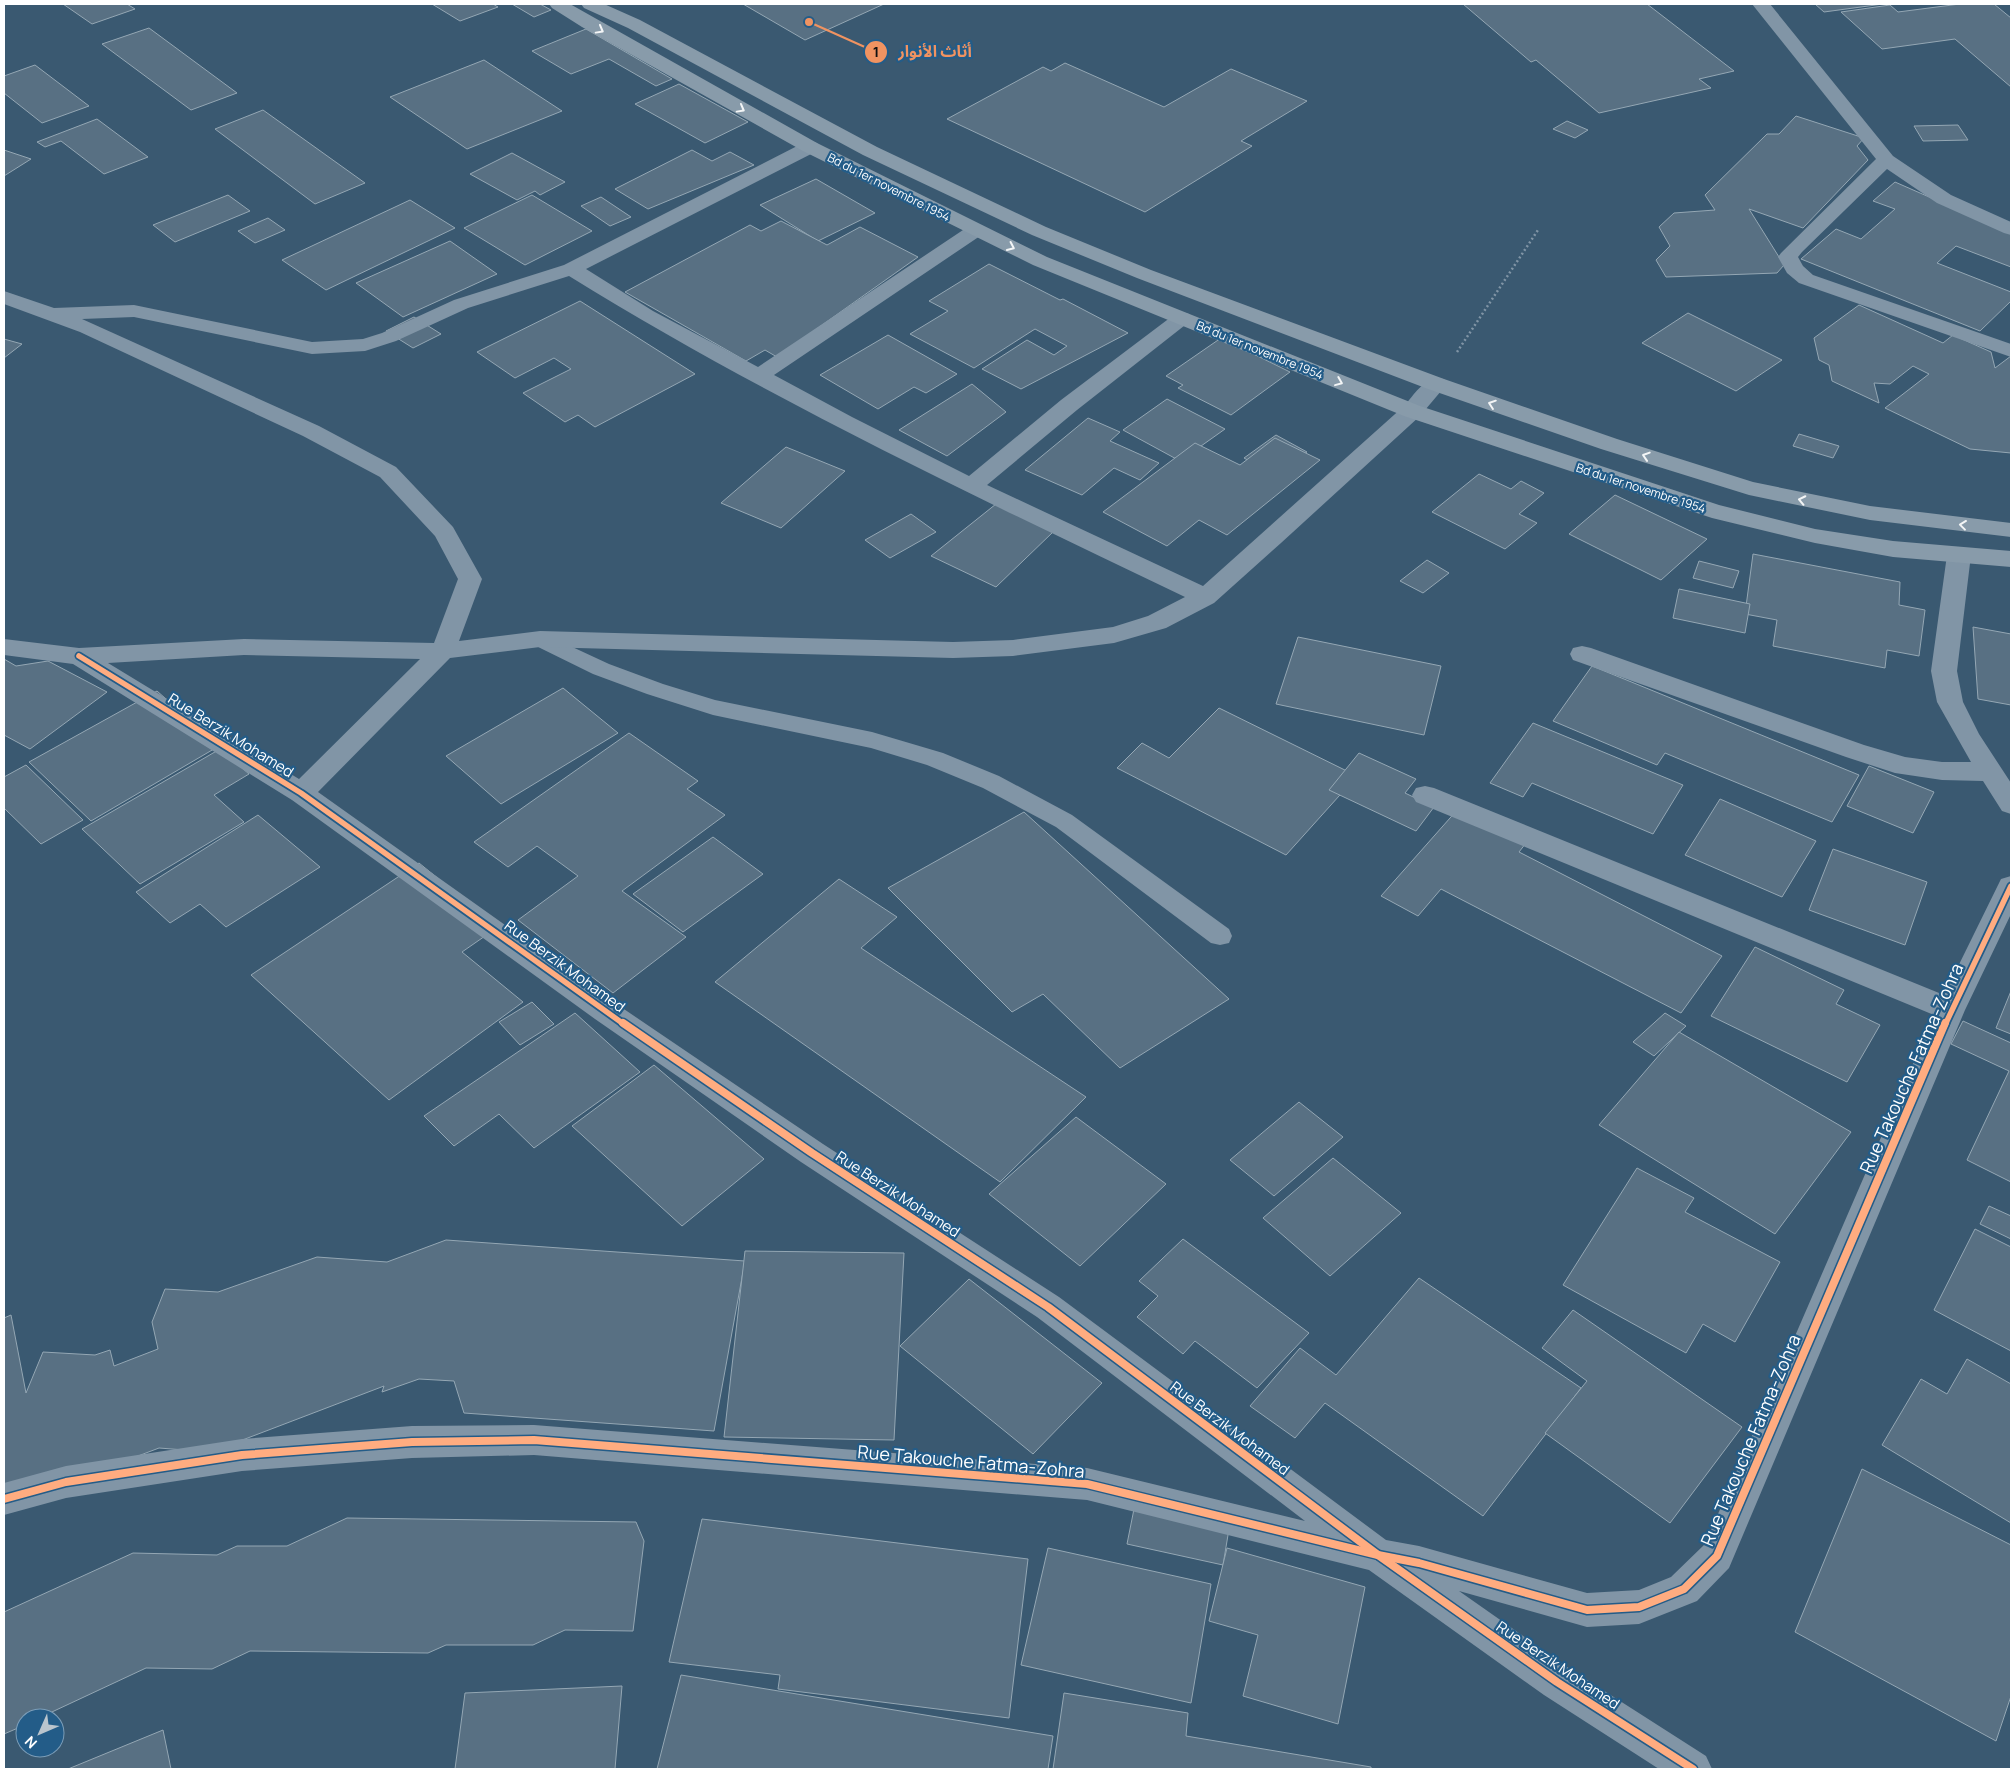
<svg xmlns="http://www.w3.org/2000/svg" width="2015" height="1773" font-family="Manrope,'Noto Sans Arabic',sans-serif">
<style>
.building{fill:#587083;stroke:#94a7b4}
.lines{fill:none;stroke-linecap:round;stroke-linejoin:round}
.path{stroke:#8195a6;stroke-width:2.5;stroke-dasharray:2 2.5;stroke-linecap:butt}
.lane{fill:#8195a6;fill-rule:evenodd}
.street{fill:#8195a6;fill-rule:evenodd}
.secondary{fill:#889baa;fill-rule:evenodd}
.cycleway-far1-casing{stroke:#235c88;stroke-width:9}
.cycleway-casing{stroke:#235c88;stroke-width:11}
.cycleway-far1{stroke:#ffac80;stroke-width:5.5}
.cycleway{stroke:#ffac80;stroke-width:8}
.oneway{stroke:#f3f5f6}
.labels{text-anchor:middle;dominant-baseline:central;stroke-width:4.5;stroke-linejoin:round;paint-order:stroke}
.far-street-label{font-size:12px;fill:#fff;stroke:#235c88}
.street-label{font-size:15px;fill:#fff;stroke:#235c88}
.near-street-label{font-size:18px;fill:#fff;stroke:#235c88}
.leader{fill:none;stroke:#f09361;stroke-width:2}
.callout-dot{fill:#f09361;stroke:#235c88;stroke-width:2}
.mark-label{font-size:15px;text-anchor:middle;font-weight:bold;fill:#111}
.callout-label{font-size:16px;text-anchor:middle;font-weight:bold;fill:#f09361;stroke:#235c88;stroke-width:4.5;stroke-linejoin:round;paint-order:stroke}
</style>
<rect width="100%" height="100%" fill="#3a5971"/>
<g class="building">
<polygon points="63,4 127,4 135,9 92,24"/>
<polygon points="432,4 493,4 498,7 460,21"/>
<polygon points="512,4 540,4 551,10 534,17"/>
<polygon points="743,4 884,4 805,40"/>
<polygon points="1463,4 1647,4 1734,71 1699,79 1711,88 1599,113 1536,60 1531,62"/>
<polygon points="1815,4 1883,4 1824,12"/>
<polygon points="1960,4 1994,4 2011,18 2011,87 1955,39 1882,49 1841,12 1890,5 1898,12"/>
<polygon points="149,28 237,93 191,110 102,44"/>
<polygon points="586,29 672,79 656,86 609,59 571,74 532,51"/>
<polygon points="484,60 562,111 467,149 390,97"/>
<polygon points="1065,63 1164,107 1231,69 1307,101 1241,141 1252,146 1145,212 947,119 1043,67 1051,71"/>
<polygon points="35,65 89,106 42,123 4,93 4,76"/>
<polygon points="679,84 748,122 705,143 635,104"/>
<polygon points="263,110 365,183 315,204 215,129"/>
<polygon points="1796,116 1864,138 1857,146 1868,160 1803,228 1749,209 1784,265 1777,273 1666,277 1656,260 1670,246 1659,227 1674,213 1715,210 1705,195 1767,134 1779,134"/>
<polygon points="97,119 148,157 104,174 61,141 45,147 37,142"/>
<polygon points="1567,121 1588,130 1575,138 1553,129"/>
<polygon points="1958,125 1968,140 1923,141 1914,126"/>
<polygon points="4,150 31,159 4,176"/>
<polygon points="692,150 712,161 730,152 754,165 648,209 615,189"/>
<polygon points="512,153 565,182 540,195 535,191 517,200 470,174"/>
<polygon points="816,179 875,213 818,241 760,205"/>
<polygon points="1895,182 2011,233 2011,267 1956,246 1937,263 2011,292 2011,301 1980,331 1801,259 1836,229 1861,239 1895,209 1873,201"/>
<polygon points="228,195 250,211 175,242 153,225"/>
<polygon points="532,195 592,231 525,265 464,228"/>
<polygon points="601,197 631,217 610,226 581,206"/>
<polygon points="410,200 455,228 326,290 282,260"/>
<polygon points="268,218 285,230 255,243 238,231"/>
<polygon points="781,221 827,245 860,227 918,257 777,357 765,350 746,361 625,292 750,225 761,231"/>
<polygon points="450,241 497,274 403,317 356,283"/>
<polygon points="989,264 1060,300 1063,299 1128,333 1021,389 982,369 1027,340 1054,355 1067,346 1035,329 974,368 910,334 948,311 929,301"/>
<polygon points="580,301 695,374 595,427 578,415 565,422 523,393 571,369 554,358 515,378 477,352"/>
<polygon points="1859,305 1943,343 1953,335 1991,352 1995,368 2011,356 2011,453 1970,449 1885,408 1929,374 1913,366 1890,384 1874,383 1879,403 1832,381 1829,365 1819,360 1814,338"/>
<polygon points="1688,313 1782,360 1736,391 1642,343"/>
<polygon points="414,317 441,334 413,348 386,331"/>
<polygon points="888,335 957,374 926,393 914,387 878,409 820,375"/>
<polygon points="1221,338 1290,372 1231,415 1178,388 1183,385 1166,376"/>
<polygon points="4,339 22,344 4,358"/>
<polygon points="972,384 1006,412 947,456 899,430"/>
<polygon points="1167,399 1225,429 1180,461 1123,430"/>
<polygon points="1088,418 1120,432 1110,441 1159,463 1140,480 1114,468 1082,495 1025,470"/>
<polygon points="1799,434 1839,446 1833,458 1793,446"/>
<polygon points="1276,435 1307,452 1274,475 1244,458"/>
<polygon points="1275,438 1320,460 1227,535 1199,520 1167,546 1103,512 1195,443 1240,465"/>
<polygon points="786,447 845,471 781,528 721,503"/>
<polygon points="1479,474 1511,489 1521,481 1544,493 1519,514 1537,523 1505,549 1432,512"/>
<polygon points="1615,495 1707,539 1661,580 1569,534"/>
<polygon points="996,504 1053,532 996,587 931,556"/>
<polygon points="911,514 936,532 890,558 865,540"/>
<polygon points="1753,554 1900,582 1899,605 1925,610 1919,656 1887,650 1885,668 1773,646 1777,620 1745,614"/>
<polygon points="1427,560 1449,573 1423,593 1400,581"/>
<polygon points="1699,561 1739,571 1733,588 1693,578"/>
<polygon points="1679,589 1750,604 1745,633 1673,618"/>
<polygon points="1973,627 2011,634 2011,705 1978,699"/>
<polygon points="1298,637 1441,666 1424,735 1276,704"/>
<polygon points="4,659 16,666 48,661 107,692 30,749 4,735"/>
<polygon points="1592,666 1629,681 1859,775 1832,822 1665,753 1657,765 1553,721"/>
<polygon points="563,688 618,733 501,804 446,756"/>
<polygon points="157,691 219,746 91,821 29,762"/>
<polygon points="1219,708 1357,776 1286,855 1117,768 1142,743 1169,758"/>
<polygon points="1533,723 1683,785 1653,834 1532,783 1523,797 1490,783"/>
<polygon points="629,733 698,781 687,789 725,815 622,891 686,937 613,993 518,920 578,876 537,846 508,867 474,842"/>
<polygon points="220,749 249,774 214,795 244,822 140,884 82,829"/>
<polygon points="1359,753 1416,779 1405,793 1434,807 1416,831 1329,790"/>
<polygon points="26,765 83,820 41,844 4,808 4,777"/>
<polygon points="1869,766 1934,792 1913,833 1847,806"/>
<polygon points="1720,799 1816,841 1782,897 1685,855"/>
<polygon points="1458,809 1526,843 1519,852 1722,956 1681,1013 1441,889 1418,916 1381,896"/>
<polygon points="1024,812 1229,999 1120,1068 1043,994 1012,1012 888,888"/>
<polygon points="258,815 320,867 226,927 200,904 170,923 136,892"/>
<polygon points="713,837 763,874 683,932 633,894"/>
<polygon points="1833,849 1927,882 1905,945 1809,910"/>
<polygon points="419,863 498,927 462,952 523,1002 389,1100 251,975"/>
<polygon points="839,879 897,917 861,948 1086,1097 1000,1182 715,982"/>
<polygon points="1755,947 1844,990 1836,1004 1880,1025 1847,1082 1711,1016"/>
<polygon points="2011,991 2011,1034 1996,1028"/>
<polygon points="532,1002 554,1024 520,1045 499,1022"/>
<polygon points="575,1013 640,1072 534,1148 499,1114 454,1146 424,1116"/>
<polygon points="1665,1013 1686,1026 1654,1056 1633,1042"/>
<polygon points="1963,1021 2011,1043 2011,1182 1967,1160 2009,1071 1951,1044"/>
<polygon points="1679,1032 1851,1132 1775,1234 1599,1125"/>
<polygon points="654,1065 764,1159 682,1226 572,1126"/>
<polygon points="1299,1102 1343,1137 1274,1196 1230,1160"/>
<polygon points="1076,1117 1166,1184 1080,1266 989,1194"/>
<polygon points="1333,1158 1401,1213 1330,1276 1263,1218"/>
<polygon points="1637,1168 1694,1198 1685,1212 1780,1262 1735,1342 1703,1324 1686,1353 1563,1285"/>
<polygon points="1989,1206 2011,1216 2011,1239 1980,1224"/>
<polygon points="1975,1229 2011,1247 2011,1351 1934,1310"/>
<polygon points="1183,1239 1309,1333 1257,1388 1195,1341 1183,1354 1137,1317 1158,1296 1139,1281"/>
<polygon points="446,1240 745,1261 714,1431 464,1413 454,1381 419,1379 382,1392 384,1386 211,1452 159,1448 4,1507 4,1318 11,1315 26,1393 43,1352 95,1355 110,1350 114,1366 158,1349 152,1322 165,1289 218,1292 317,1257 387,1262"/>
<polygon points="745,1251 904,1253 894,1440 724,1437"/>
<polygon points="1419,1278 1581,1388 1483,1516 1325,1403 1295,1438 1250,1406 1300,1348 1336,1375"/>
<polygon points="969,1279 1102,1383 1033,1454 900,1346"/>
<polygon points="1573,1310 1742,1427 1670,1523 1545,1433 1587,1381 1542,1348"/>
<polygon points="1967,1359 2011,1384 2011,1523 1882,1445 1921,1379 1947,1394"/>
<polygon points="1862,1469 2011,1545 2011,1696 1996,1741 1795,1632"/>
<polygon points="1134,1509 1229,1529 1223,1565 1127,1544"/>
<polygon points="347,1518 636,1522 644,1541 633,1631 565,1630 533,1645 446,1645 428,1653 250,1651 212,1669 146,1668 39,1718 25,1718 25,1725 4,1734 4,1612 133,1553 217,1555 237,1546 287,1546"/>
<polygon points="702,1519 1028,1559 1009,1718 778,1689 780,1675 669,1662"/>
<polygon points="1048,1548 1211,1584 1191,1703 1021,1665"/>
<polygon points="1227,1548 1365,1587 1338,1724 1243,1696 1258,1635 1209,1621"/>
<polygon points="681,1675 1053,1736 1048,1769 657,1769"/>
<polygon points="622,1686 615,1769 455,1769 465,1693"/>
<polygon points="1064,1693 1188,1713 1186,1736 1371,1767 1371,1769 1053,1769"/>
<polygon points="163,1730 171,1769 68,1769"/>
</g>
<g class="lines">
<polyline class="path" points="1457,352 1538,230"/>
<polygon class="lane" points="540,632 609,664 663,684 715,700 872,732 943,753 999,776 1072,815 1229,929 1232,936 1229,943 1220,945 1211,943 1056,827 983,788 927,765 871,748 713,715 647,694 593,674 532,644 529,639 532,634"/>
<g class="street">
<polygon points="1752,4 1770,4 1893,156 1951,195 2011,222 2011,235 2004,233 1937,203 1887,169 1802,252 1798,257 1803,266 1813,275 2011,344 2011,357 1799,283 1787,273 1778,257 1781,253 1876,159"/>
<path d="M810,141L817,143L820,147L817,151L586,269L653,311L758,367L969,226L976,224L983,226L986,230L983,234L774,375L852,417L969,476L1061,400L1175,314L1182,312L1189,314L1192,318L1189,322L1077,410L987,485L1203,586L1404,406C1415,394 1425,375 1444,379L1447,384L1420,416L1281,543L1214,603L1166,628L1114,643L1013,656L953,658L540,647L450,658L318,792L615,1003L823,1144L1059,1297L1386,1540L1419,1546L1587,1593L1639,1590L1671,1577L1705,1544L1934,1015L1416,802L1412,795L1416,788L1425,786L1434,788L1944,995L2001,879L2011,876V914L1965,1010L1729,1568L1697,1601L1639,1624L1587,1627L1459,1591L1570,1669L1706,1756L1712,1769H1659L1544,1695L1369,1570L1087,1500L534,1455L412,1458L242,1471L66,1498L4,1515V1483L66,1466L242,1439L412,1426L534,1425L1087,1468L1305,1521L1037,1317L801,1162L595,1019L292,800L73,664L4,655V639L79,648L244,639L434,643L458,579L435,536L380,477L303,436L80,332L4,304V291L54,308L134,305L312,342L363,339L382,333L454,300L564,265L803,143ZM569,276C766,398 976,497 1185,597L1148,616L1113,627L1013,640L953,642L540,631L459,641L482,579L453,527L396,467L319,426L82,319L134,317L312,354L365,351L396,341L468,308ZM244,655L420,659L299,779L108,663Z"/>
<polygon points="1959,547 1967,550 1971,555 1957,671 1963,702 1979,734 2011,783 2011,814 2002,811 1983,781 1942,780 1895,773 1846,757 1573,660 1570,654 1573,648 1582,646 1591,648 1864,745 1905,757 1942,762 1971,762 1937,702 1931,671 1947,555 1951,550"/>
</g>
<g class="secondary">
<polygon points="549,4 570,4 817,143 1047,257 1420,406 1719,505 1815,529 1893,541 2011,551 2011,567 1893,557 1815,543 1712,518 1404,416 1033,265 803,151 582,27 552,8"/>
<polygon points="581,4 604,4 640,20 877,147 1046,227 1151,270 1444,379 1617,439 1753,482 1870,506 2011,523 2011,537 1870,520 1749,495 1601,449 1428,389 1137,278 1032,235 863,155 628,28 584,8"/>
</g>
<g class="cycleway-far1-casing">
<g id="cycleway-far1">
<polyline points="79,656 301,793 625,1025"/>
<polyline points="1945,1025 2011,886"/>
</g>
</g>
<g class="cycleway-casing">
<g id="cycleway">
<polyline points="623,1023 812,1153 1048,1307 1378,1555 1557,1682 1693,1769"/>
<polyline points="4,1499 66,1482 242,1455 412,1442 534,1440 1087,1484 1378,1555 1419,1563 1587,1610 1639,1607 1684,1589 1717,1556 1945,1023"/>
</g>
</g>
<use href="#cycleway-far1" class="cycleway-far1"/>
<use href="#cycleway" class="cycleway"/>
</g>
<defs><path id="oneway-chevron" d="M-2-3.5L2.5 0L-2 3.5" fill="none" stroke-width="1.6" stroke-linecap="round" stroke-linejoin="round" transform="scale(1.25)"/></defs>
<g class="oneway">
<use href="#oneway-chevron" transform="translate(600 30) rotate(29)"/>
<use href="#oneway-chevron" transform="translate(741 109) rotate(29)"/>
<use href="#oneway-chevron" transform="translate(1011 247) rotate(25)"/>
<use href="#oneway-chevron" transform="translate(1339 382) rotate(22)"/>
<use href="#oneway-chevron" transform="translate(1492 404) rotate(-161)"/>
<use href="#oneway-chevron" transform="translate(1646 456) rotate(-162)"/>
<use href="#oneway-chevron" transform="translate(1802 500) rotate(-168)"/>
<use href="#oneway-chevron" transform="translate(1963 525) rotate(-173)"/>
</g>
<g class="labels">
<g class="far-street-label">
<text transform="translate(889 187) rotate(27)">Bd du 1er novembre 1954</text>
<text transform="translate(1260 350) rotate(22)">Bd du 1er novembre 1954</text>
<text transform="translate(1641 488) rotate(18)">Bd du 1er novembre 1954</text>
</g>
<g class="street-label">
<text transform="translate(231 735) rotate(32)">Rue Berzik Mohamed</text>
<text transform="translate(565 966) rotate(36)">Rue Berzik Mohamed</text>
<text transform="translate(898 1194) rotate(33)">Rue Berzik Mohamed</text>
<text transform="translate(1230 1428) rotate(37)">Rue Berzik Mohamed</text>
<text transform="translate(1558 1665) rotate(34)">Rue Berzik Mohamed</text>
</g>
<g class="near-street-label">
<text transform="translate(1911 1068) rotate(-66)">Rue Takouche Fatma-Zohra</text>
<text transform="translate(1750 1440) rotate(-67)">Rue Takouche Fatma-Zohra</text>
<text transform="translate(971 1461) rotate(5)">Rue Takouche Fatma-Zohra</text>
</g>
</g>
<path class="leader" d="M809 22L876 52"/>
<g class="callout-dot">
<circle cx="809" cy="22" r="5"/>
<circle cx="876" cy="52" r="12"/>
</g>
<g class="mark-label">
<text x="876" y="57">1</text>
</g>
<g class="callout-label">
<text x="935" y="57">أثاث الأنوار</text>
</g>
<rect width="2015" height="1773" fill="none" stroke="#ffffff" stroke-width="10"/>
<g transform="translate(40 1733) rotate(225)"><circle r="24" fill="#235c88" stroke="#7b9db8"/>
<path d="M0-4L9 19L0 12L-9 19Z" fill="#bac5cd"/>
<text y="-8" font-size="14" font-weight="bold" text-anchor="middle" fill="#ffffff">N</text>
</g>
</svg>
